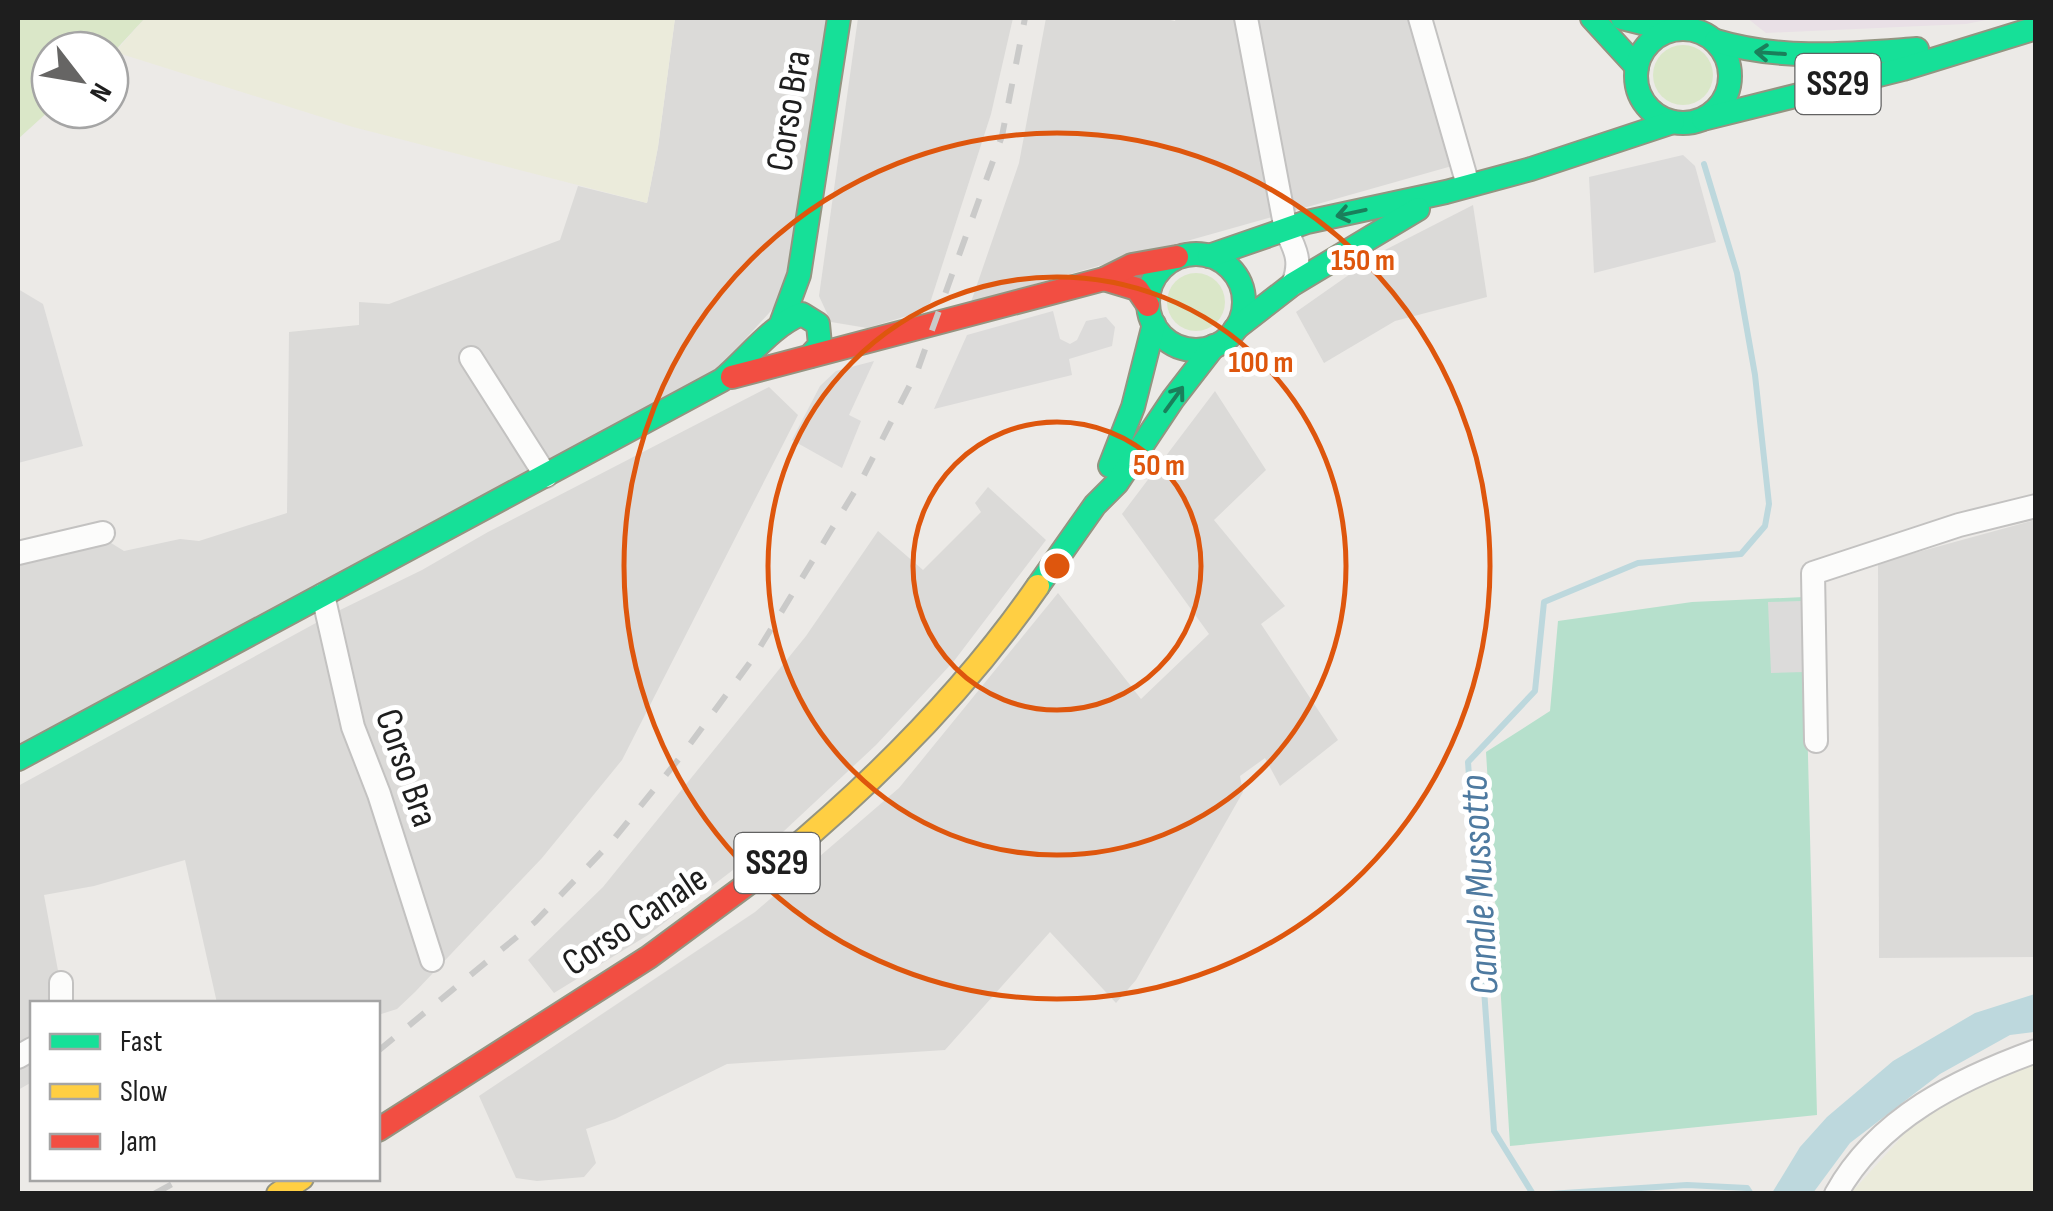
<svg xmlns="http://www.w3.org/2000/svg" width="2053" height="1211" font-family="'Sofia Sans Condensed',sans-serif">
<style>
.residential{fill:#dbdad8}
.industrial{fill:#e9e0e6}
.farmland{fill:#ebebdb}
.grass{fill:#dae7c8}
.pitch{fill:#b6e0cc}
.parking{fill:#dcdbda}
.water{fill:#bdd8dd}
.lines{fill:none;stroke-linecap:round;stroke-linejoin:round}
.stream{stroke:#bdd8dd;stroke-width:6}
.street-casing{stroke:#c3c2c1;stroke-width:26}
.fast-casing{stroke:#949481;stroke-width:26}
.slow-casing{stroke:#949481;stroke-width:26}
.jam-casing{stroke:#949481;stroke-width:26}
.street{stroke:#fcfcfb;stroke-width:22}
.fast{stroke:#16e098;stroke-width:22}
.slow{stroke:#ffcf43;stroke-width:22}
.jam{stroke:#f24e42;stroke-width:22}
.rail{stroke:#cacac9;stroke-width:6;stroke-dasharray:20 20;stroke-linecap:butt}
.oneway{stroke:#1a7f5b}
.ring{fill:none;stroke:#de560d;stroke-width:5}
.labels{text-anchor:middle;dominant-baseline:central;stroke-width:10;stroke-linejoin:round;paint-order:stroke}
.shield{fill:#fff;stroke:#626262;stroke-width:2.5}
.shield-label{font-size:35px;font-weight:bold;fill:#1e1e1e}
.street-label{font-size:38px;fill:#1e1e1e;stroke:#fff}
.water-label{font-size:40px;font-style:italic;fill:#4e7aa0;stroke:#fff}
.centre{fill:#de560d;stroke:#fff;stroke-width:5}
.ring-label{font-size:30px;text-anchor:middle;font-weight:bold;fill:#de560d;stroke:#fff;stroke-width:10;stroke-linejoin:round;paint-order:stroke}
</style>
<rect width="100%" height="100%" fill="#eceae7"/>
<g class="residential">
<polygon points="675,18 832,18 791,289 706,382 18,748 18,561 103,538 124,551 180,539 199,541 287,513 289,332 359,325 359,302 389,304 560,240 578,186 647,203 658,147"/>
<polygon points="858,18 1013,18 991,114 930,303 917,313 867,328 831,322 819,296"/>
<polygon points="1046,18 1162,18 1175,21 1176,18 1412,18 1452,166 971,302 1019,163"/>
<polygon points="1473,205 1487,297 1395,321 1324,363 1296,312 1383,251"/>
<polygon points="769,387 798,415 622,760 542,858 415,992 397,1009 378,1015 378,1004 217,1003 185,860 94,886 44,895 64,1003 32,1004 32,1082 18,1090 18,786 336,612 422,570 488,532"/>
<polygon points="1215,391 1266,470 1214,520 1285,606 1261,624 1338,740 1280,786 1265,758 1240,776 1243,792 1136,980 1116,1003 1050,932 945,1050 727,1064 615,1119 586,1129 596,1163 584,1177 537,1181 516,1178 479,1096 755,912 899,788 1058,593 1141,699 1209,634 1122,514"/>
<polygon points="988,487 1046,540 954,661 876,745 784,831 648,935 554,993 528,960 603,887 806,636 878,531 923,570 981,512 975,503"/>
<polygon points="2035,520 2035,957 1879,958 1878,563"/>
</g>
<polygon class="industrial" points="1747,18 1996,18 1966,24 1766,33"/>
<g class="farmland">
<polygon points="145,18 675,18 658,147 647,203 353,127 115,52"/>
<polygon points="2035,1061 2035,1193 1850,1194 1907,1131 1976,1084"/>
</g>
<g class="grass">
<polygon points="18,18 145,18 110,56 110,50 50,50 50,110 18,139"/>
<circle cx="1683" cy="75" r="30"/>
<circle cx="1196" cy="302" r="29"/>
</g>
<polygon class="pitch" points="1804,597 1817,1115 1510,1146 1486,752 1550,711 1558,621 1692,602"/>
<g class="parking">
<polygon points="1683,155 1695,166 1716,242 1594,273 1589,177"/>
<polygon points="18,289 43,304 83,446 18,463"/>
<polygon points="1053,311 1060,339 1070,344 1077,340 1086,321 1106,317 1115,327 1112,346 1069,359 1072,375 934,409 967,335"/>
<polygon points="874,361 849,415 861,421 842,468 792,440 820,386 836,371"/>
<polygon points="1801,601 1804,672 1771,673 1768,602"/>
</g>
<polygon class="water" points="2035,994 2035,1032 2010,1035 1940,1074 1850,1143 1813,1193 1772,1193 1800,1147 1827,1117 1893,1061 1975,1013"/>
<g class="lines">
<g class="stream">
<polyline points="1533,1194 1494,1131 1468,762 1535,691 1544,602 1638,563 1741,554 1765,526 1769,504 1755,375 1737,273 1704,164"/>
<polyline points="1549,1194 1687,1185 1747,1188 1751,1194"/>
</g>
<g class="street-casing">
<g id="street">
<path d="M1246,18L1286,230C1296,250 1302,263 1293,284"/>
<polyline points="1420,18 1468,185"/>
<polyline points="471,358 546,476"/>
<polyline points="18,553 103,533"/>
<polyline points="323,595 353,727 379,794 432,960"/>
<polyline points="1816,741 1813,573 1959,525 2036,506"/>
<polyline points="61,983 61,1004"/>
<polyline points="18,1057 32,1049"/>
<path d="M1836,1194C1878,1118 1959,1079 2036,1051"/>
</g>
</g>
<g class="fast-casing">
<g id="fast">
<polyline points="1592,18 1637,67"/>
<polyline points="1622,18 1671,30"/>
<circle cx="1683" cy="76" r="47"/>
<path d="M1716,41C1783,61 1849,54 1917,49"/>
<polyline points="1703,119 1903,69 2036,28"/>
<circle cx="1196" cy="302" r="48"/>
<polyline points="1209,256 1307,222 1446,192 1531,169 1673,122"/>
<polyline points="782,321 799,275 839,18"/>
<polyline points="1235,329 1293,284 1418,209"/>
<polyline points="1110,466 1133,407 1154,324"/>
<polyline points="1038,586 1095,505 1117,483 1173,399 1214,346"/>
<path d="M18,759L722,380C747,359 773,324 802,314L818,324L820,345L810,356"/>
</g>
</g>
<g class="slow-casing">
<g id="slow">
<path d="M780,860C876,780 966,690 1038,586"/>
<polyline points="278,1194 302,1178"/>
</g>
</g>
<g class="jam-casing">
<g id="jam">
<polyline points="1104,279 1137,289 1148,305"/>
<polyline points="732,377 1104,279 1132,265 1177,257"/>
<polyline points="378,1130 649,957 780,860"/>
</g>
</g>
<use href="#street" class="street"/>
<use href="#fast" class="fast"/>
<use href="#slow" class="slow"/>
<use href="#jam" class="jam"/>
<g class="rail">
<polyline points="378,1051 535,922 613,840 682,755 754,657 861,481 918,369 1002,136 1025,18"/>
<polyline points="154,1194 183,1178"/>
</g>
</g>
<defs><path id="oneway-shaft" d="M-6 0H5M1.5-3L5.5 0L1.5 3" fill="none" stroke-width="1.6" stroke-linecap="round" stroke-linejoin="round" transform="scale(2.5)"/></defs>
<g class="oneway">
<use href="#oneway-shaft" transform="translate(1770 53) rotate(-176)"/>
<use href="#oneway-shaft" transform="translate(1351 213) rotate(168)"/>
<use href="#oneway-shaft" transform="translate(1174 399) rotate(-54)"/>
</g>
<g class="ring">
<circle cx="1057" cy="566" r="144"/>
<circle cx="1057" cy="566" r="289"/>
<circle cx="1057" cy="566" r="433"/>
</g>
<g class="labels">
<g class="shield">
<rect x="1795.5" y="54" width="85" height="60" rx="8"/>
<rect x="734.5" y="833" width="85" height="60" rx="8"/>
</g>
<g class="shield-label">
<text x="1838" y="84">SS29</text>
<text x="777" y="863">SS29</text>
</g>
<g class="street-label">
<text transform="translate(789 111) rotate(-81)">Corso Bra</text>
<text transform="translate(406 768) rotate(71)">Corso Bra</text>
<text transform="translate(635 921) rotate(-34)">Corso Canale</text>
</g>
<g class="water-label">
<text transform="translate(1480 885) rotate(-93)">Canale Mussotto</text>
</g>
</g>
<circle cx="1057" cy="566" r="15" class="centre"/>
<g class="ring-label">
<text x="1363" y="270">150 m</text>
<text x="1261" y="372">100 m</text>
<text x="1159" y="475">50 m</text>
</g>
<rect width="2053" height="1211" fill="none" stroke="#1e1e1e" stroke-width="40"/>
<rect x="30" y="1001" width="350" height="180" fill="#ffffff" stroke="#a5a5a5" stroke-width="2.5"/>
<rect x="50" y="1034" width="50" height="15" fill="#16e098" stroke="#a5a5a5" stroke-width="2.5"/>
<text x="120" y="1051" font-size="30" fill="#1e1e1e">Fast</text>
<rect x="50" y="1084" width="50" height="15" fill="#ffcf43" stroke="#a5a5a5" stroke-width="2.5"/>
<text x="120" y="1101" font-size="30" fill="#1e1e1e">Slow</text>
<rect x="50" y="1134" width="50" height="15" fill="#f24e42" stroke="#a5a5a5" stroke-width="2.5"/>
<text x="120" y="1151" font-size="30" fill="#1e1e1e">Jam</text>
<g transform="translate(80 80) rotate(121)"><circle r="48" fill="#ffffff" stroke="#a5a5a5" stroke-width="2.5"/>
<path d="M0-8L18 38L0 25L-18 38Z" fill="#666564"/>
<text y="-15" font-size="28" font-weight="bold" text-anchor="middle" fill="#1e1e1e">N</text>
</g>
</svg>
